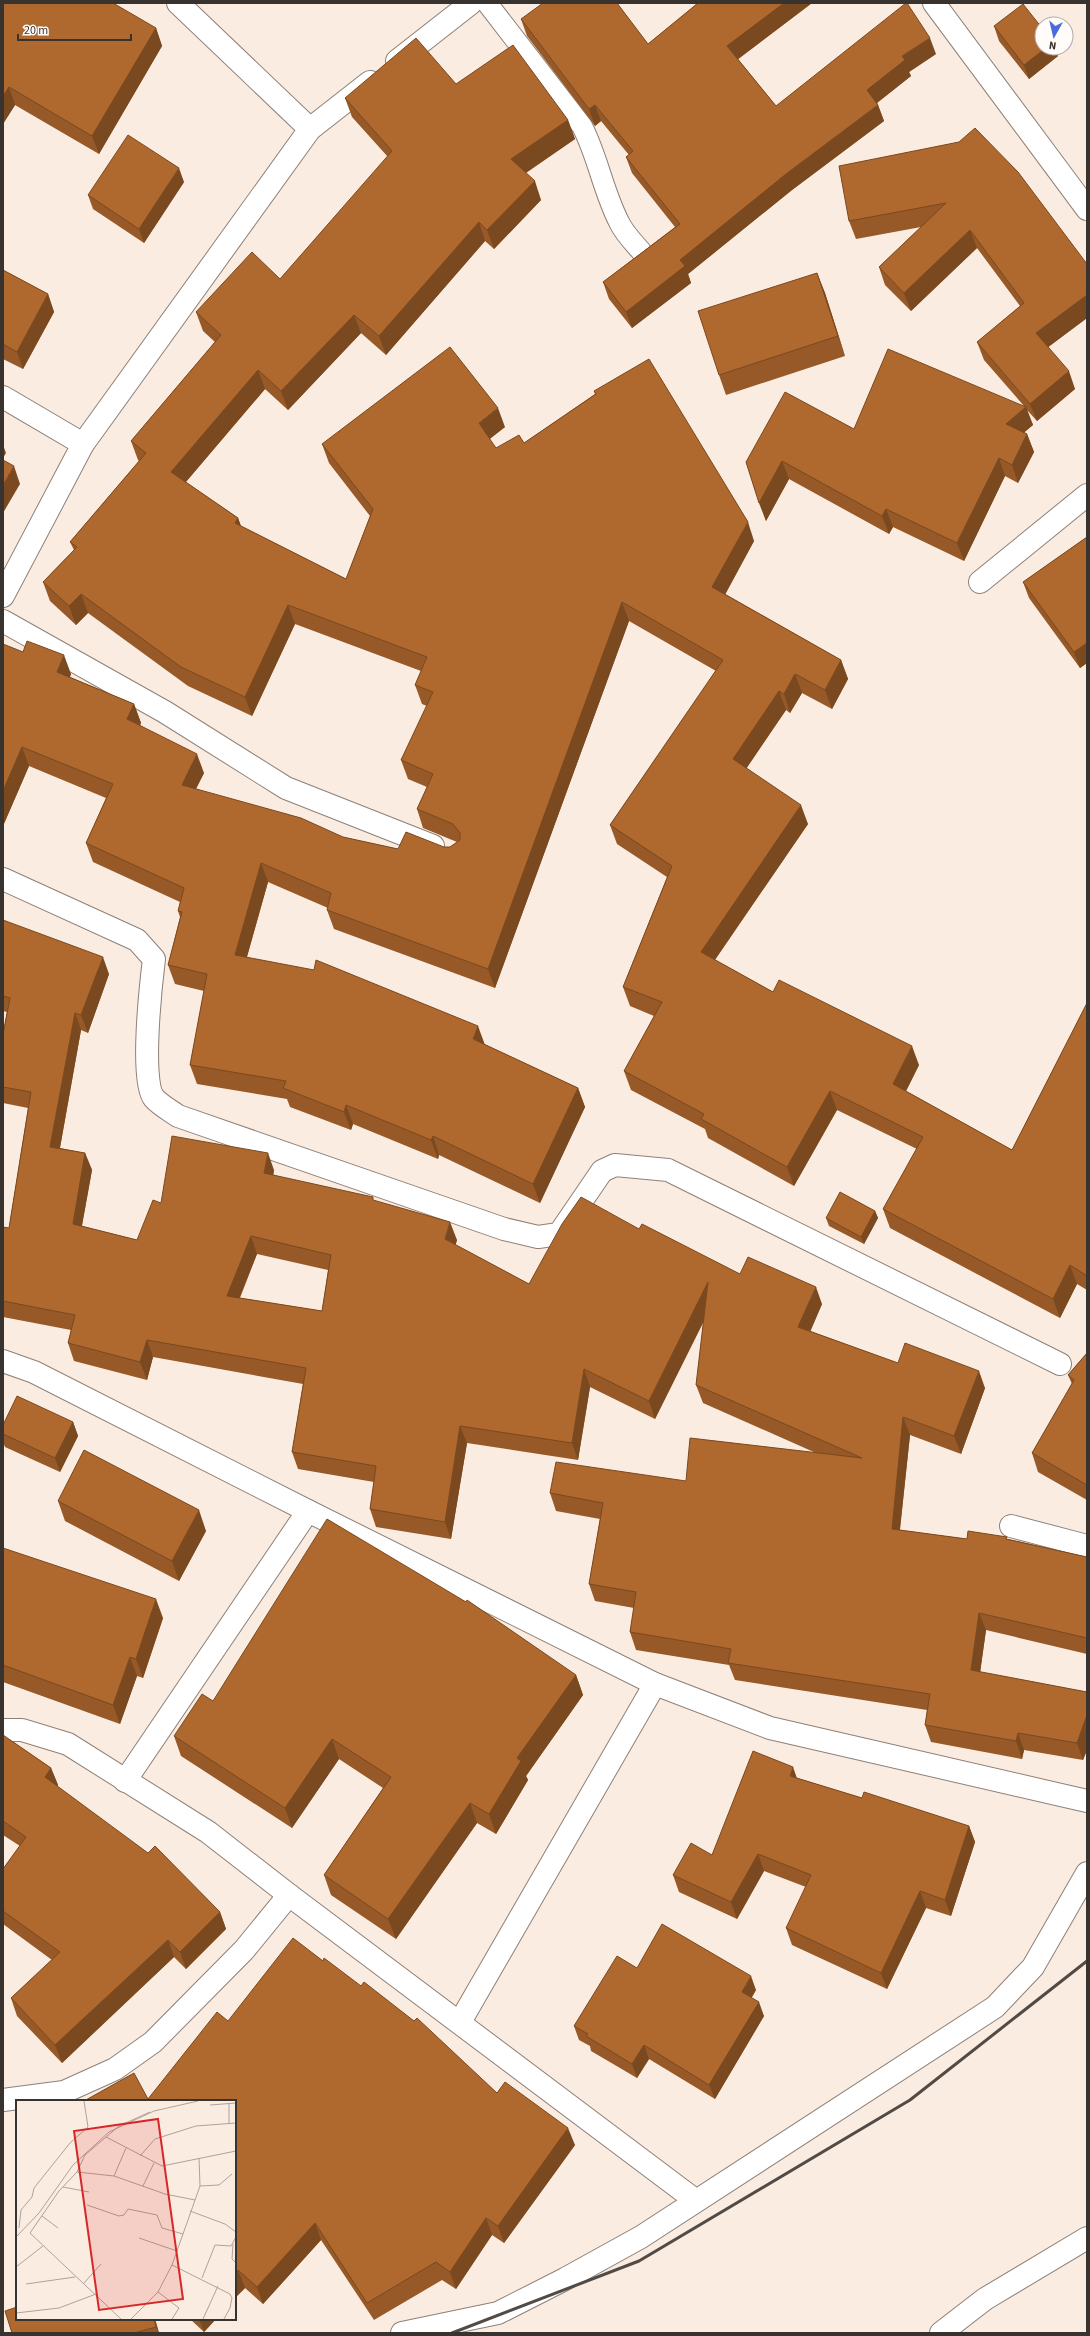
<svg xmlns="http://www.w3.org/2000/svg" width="1090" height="2336" font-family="'Source Sans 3',sans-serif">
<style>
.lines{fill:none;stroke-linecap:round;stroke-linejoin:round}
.lane-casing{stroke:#8e8077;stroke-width:22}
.street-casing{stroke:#8e8077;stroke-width:24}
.lane{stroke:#fff;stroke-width:20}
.street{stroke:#fff;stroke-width:22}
.rail{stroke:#514a45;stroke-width:3}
.wall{fill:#965927;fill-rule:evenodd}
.shaded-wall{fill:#7a4920}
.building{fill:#af682d;stroke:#7a4920;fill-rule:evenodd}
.inset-road{fill:none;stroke:#ada29a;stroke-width:1}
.view{fill:#d62828;fill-opacity:0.15;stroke:#d62828;stroke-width:2}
.inset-edge{fill:none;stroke:#39332f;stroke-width:2}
</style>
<rect width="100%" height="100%" fill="#fbece1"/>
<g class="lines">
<g class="lane-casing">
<path id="lane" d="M487,3L582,126C598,157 603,191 619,222C624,233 633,242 641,251"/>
</g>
<g class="street-casing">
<g id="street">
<polyline points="178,3 310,129"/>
<polyline points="934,3 1087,209"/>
<polyline points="397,61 471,3"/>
<polyline points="3,397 83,444"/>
<polyline points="980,582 1087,495"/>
<polyline points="3,596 83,444 310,129 370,82"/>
<polyline points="3,621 165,712 286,788 433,846"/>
<path d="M3,879L137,940L154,959C151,983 140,1082 154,1098C160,1105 171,1111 178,1116L504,1229L538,1237L559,1234L602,1171L615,1165L668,1170L1060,1364"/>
<polyline points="3,1361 34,1372 308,1511 655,1684 770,1728 1087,1801"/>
<polyline points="1011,1526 1087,1546"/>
<polyline points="3,1730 22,1730 68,1744 208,1832 289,1895 695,2200"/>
<polyline points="125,1781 308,1511"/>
<polyline points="460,2022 655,1684"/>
<polyline points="3,2100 64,2092 115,2069 153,2042 244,1950 289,1895"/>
<polyline points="402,2333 498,2313 565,2279 641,2237 995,2007 1033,1967 1087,1873"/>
<polyline points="941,2333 985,2299 1087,2238"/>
</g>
</g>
<use href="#lane" class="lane"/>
<use href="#street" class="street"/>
<polyline class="rail" points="452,2333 639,2261 910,2100 1087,1961"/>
</g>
<g class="wall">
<polygon points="3,3 156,28 162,46 99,154 15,105 3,124"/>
<polygon points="695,3 812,3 738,59 776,106 936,54 909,72 911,76 877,103 878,105 884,121 792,190 688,274 691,283 632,328 609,299 603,282 675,227 632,173 626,157 629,155 601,121 595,126 527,36 521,19 648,44 696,5"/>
<polygon points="994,26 1058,56 1029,79 999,41"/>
<polygon points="456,84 568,120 575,139 526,173 541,200 494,249 485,241 386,355 361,333 288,410 265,389 186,482 238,518 241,526 346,579 370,516 329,463 322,444 505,427 489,439 496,448 524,443 595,394 594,391 754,541 725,594 841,660 848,679 832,709 802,693 790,713 786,710 746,768 808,824 715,960 773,992 919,1065 906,1091 1012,1150 1087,1003 1087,1290 1077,1284 1060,1318 890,1228 883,1209 917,1149 837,1110 794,1186 708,1138 705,1129 631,1090 624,1071 654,1016 630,1006 623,987 667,877 617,844 610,825 716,671 629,621 495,988 334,929 327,910 328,908 268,882 247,957 484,1044 578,1088 585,1107 540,1203 439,1155 438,1159 353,1124 351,1130 290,1107 287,1099 197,1084 190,1065 204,991 175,984 168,965 180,917 178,911 180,902 93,862 86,843 106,798 29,766 3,826 3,644 71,674 70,677 134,704 141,723 140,725 204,773 196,789 343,837 398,849 444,847 450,847 457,842 423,828 417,809 427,787 408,779 401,760 427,706 422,704 415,685 421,671 295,624 252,716 188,686 88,613 76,625 50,601 43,582 74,550 70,542 139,461 138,460 131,441 215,342 203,331 196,312 280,279 388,157 352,117 345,98"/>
<polygon points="959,142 1087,264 1087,318 1048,347 1075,389 1037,421 1027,410 1033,425 1024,432 1027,434 1034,452 1018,483 1005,476 964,561 893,527 889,534 789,479 766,521 746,462 854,429 1024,406 984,360 977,342 1020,306 977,248 911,311 885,285 879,267 921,227 856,239 849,221"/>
<polygon points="184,182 144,243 93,209 88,195"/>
<polygon points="3,270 48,294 54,312 23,369 3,359"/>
<polygon points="817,273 825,293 845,356 726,395 719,375"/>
<polygon points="1087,537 1087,663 1080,668 1029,598 1023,582"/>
<path d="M3,920L109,974L88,1033L81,1030L60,1148L85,1153L92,1170L82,1226L137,1240L161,1203L274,1170L273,1175L375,1201L457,1240L455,1245L529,1284L639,1229L740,1274L822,1304L810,1331L898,1363L985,1388L961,1454L910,1435L900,1530L967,1539H1008L1087,1557V1654L986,1630L980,1672L1087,1692V1750L1083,1760L1024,1750L1022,1759L931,1742L925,1725L927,1710L735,1680L729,1665L636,1650L630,1632L634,1608L595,1601L589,1584L600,1519L556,1511L550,1493L686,1481L816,1453L703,1403L696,1385L704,1321L655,1419L590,1387L578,1460L467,1443L451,1539L376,1527L370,1509L374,1482L298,1469L292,1452L303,1384L153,1357L147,1380L74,1361L68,1343L71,1330L3,1317V1227L9,1228L28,1108L3,1103V1034L7,1012L3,1011ZM257,1254L328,1270L322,1311L240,1298Z"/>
<polygon points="875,1211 878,1218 864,1244 829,1226 826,1218"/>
<polygon points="1087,1353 1087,1500 1038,1472 1032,1453 1072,1384 1068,1375"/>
<polygon points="73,1422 78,1436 60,1472 5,1447 3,1442 3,1425"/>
<polygon points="58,1501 206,1531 179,1581 65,1521"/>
<polygon points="3,1548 163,1618 143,1678 137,1676 120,1724 3,1682"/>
<polygon points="576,1675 583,1695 526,1776 528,1780 496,1834 477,1823 396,1939 331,1895 324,1875 383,1788 339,1759 292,1828 181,1756 174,1736 213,1701"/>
<polygon points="3,1735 51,1768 58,1785 57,1786 220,1912 226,1929 186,1969 174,1957 62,2063 17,2016 11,1998 52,1960 3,1924 3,1869 20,1846 3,1835"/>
<polygon points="797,1778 862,1798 969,1826 975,1842 951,1916 926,1908 887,1989 792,1945 786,1928 806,1887 764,1871 737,1919 679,1892 673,1875 712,1855"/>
<polygon points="637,1968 756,1990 751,1998 764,2016 715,2099 649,2059 637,2078 591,2051 590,2046 579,2040 574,2026"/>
<polygon points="228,2021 497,2093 575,2145 504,2243 492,2235 456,2289 442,2280 374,2320 321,2240 263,2304 245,2288 235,2298 235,2101 148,2099"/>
<polygon points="17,2319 155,2319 159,2333 12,2333"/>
<polygon points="190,2319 216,2319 204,2332"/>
</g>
<g class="shaded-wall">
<polygon points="784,3 812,3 733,63 727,46"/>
<polygon points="156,28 162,46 99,154 92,136"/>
<polygon points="930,38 936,54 909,72 911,76 873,106 867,90 902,56"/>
<polygon points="1046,48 1055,48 1058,56 1029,79 1024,65"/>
<polygon points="9,87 15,105 3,124 3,96"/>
<polygon points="595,105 601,121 595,126 589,109"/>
<polygon points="878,105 884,121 792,190 688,274 691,283 632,328 626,312 680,260 786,174"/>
<polygon points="568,120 575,139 518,178 511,159"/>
<polygon points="179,168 184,182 144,243 139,229"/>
<polygon points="535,181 541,200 494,249 487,230"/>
<polygon points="479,222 485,241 386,355 379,336"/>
<polygon points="970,230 977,248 911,311 904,293"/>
<polygon points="817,273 825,293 845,356 838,336"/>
<polygon points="48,294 54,312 23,369 17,352"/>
<polygon points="1087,295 1087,318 1043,351 1036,333"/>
<polygon points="354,315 361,333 288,410 281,391"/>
<polygon points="258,370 265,389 178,491 171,472"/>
<polygon points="1069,371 1075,389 1037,421 1030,404"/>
<polygon points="1026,407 1033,425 1013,442 1006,424"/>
<polygon points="498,408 505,427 486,442 479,423"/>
<polygon points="1027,434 1034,452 1018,483 1012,465"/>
<polygon points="3,445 6,453 3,458"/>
<polygon points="999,458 1005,476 964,561 957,543"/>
<polygon points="782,461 789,479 766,521 759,503"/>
<polygon points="14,466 20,484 3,513 3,485"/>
<polygon points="886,509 893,527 889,534 882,516"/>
<polygon points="238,518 245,537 235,523"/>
<polygon points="748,522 754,541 719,606 712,587"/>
<polygon points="81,594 88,613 76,625 69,606"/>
<polygon points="622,602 629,621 495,988 488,969"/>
<polygon points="288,605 295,624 252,716 245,697"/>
<polygon points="1087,643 1087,663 1080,668 1074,652"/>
<polygon points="64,655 71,674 64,691 57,672"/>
<polygon points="841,660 848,679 832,709 825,690"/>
<polygon points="795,674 802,693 790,713 784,694"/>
<polygon points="779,691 786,710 740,778 733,759"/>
<polygon points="134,704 141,723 134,738 127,719"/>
<polygon points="22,747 29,766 3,826 3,791"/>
<polygon points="197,754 204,773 188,804 182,785"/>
<polygon points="801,805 808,824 707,971 701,952"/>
<polygon points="261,863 268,882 242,974 235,955"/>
<polygon points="103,957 109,974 88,1033 81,1015"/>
<polygon points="75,1013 81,1030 57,1164 50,1147"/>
<polygon points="478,1026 485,1045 473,1039"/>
<polygon points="912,1046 919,1065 900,1103 893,1084"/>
<polygon points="578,1088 585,1107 540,1203 533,1184"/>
<polygon points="830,1091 837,1110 794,1186 787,1167"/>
<polygon points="346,1105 353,1124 351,1130 344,1112"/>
<polygon points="433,1136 439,1155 438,1159 431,1140"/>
<polygon points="85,1153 92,1170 79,1241 73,1224"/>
<polygon points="268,1153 274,1170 271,1191 264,1173"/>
<polygon points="875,1211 878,1218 864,1244 861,1237"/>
<polygon points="450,1222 457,1240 452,1257 445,1239"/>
<polygon points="251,1236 257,1254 233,1313 227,1296"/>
<polygon points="1070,1265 1077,1284 1060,1318 1053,1299"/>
<polygon points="708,1282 714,1300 655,1419 649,1401"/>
<polygon points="816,1287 822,1304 805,1344 798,1327"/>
<polygon points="147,1340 153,1357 147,1380 140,1362"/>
<polygon points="584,1369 590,1387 578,1460 572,1443"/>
<polygon points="979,1371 985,1388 961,1454 954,1436"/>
<polygon points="903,1417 910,1435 898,1546 892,1529"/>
<polygon points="73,1422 78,1436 60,1472 55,1458"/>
<polygon points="460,1426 467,1443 451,1539 445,1522"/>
<polygon points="199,1510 206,1531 179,1581 172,1561"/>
<polygon points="156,1599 163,1618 143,1678 136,1659"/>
<polygon points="979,1613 986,1630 978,1688 971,1670"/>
<polygon points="130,1657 137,1676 120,1724 113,1705"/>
<polygon points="576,1675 583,1695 526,1776 528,1780 496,1834 489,1814 517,1758"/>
<polygon points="1087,1715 1087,1750 1083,1760 1077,1743"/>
<polygon points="1018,1733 1024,1750 1022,1759 1016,1741"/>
<polygon points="332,1739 339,1759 292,1828 285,1808"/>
<polygon points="793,1767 799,1784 790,1776"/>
<polygon points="51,1768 58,1785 51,1794 45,1777"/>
<polygon points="470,1803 477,1823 396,1939 388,1919"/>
<polygon points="969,1826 975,1842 951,1916 945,1900"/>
<polygon points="758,1854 764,1871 737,1919 731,1902"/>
<polygon points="920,1891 926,1908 887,1989 881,1973"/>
<polygon points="220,1912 226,1929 186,1969 180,1952"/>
<polygon points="168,1940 174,1957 62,2063 55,2045"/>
<polygon points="751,1976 756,1990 747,2006 742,1992"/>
<polygon points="759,2002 764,2016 715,2099 709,2085"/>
<polygon points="644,2045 649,2059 637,2078 632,2064"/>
<polygon points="568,2128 575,2145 504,2243 498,2226"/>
<polygon points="486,2218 492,2235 456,2289 450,2272"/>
<polygon points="315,2223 321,2240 263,2304 257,2287"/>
<polygon points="238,2270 245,2288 235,2298 235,2274"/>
<polygon points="154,2319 155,2319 159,2333 158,2333"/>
<polygon points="199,2319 216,2319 204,2332"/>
</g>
<g class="building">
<polygon points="3,3 113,3 156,28 92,136 9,87 3,96"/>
<polygon points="543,3 617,3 648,44 698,3 784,3 727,46 776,106 906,3 907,3 930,38 902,56 905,60 867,90 878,105 786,174 680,260 685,266 626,312 603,282 680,224 626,157 633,151 595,105 589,109 521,19"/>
<polygon points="1023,4 1042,28 1042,48 1046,48 1024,65 994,26"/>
<polygon points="416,38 456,84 513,45 568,120 511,159 535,181 487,230 479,222 379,336 354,315 281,391 258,370 171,472 238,518 235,523 346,579 373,509 322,444 450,347 498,408 479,423 496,448 519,435 524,443 596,394 594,391 649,359 748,522 712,587 841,660 825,690 795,674 784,694 779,691 733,759 801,805 701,952 773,992 779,980 912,1046 893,1084 1012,1150 1087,1003 1087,1276 1070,1265 1053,1299 883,1209 923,1137 830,1091 787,1167 701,1119 704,1114 624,1071 662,1002 623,987 672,866 610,825 723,660 622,602 488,969 327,910 331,893 261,863 235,955 314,970 316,960 478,1026 473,1039 578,1088 533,1184 433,1136 431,1140 346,1105 344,1112 283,1088 286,1081 190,1065 207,974 168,965 182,912 178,911 184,888 86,843 113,784 22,747 3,791 3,644 23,652 27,641 64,655 57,672 134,704 127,719 197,754 182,785 301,818 343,837 398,849 406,832 444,847 450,847 460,840 460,833 453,824 417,809 433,774 401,760 433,692 415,685 427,657 288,605 245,697 181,667 81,594 69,606 43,582 77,547 70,542 146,453 131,441 221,335 196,312 252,252 280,279 392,151 345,98"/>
<polygon points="975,128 1018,172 1087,264 1087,295 1036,333 1069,371 1030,404 977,342 1024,303 970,230 904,293 879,267 946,203 849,221 839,166 959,142"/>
<polygon points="128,135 179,168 139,229 88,195"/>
<polygon points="3,270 48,294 17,352 3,344"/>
<polygon points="817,273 838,336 719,375 698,311"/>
<polygon points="888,349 1026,407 1006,424 1027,434 1012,465 999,458 957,543 886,509 882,516 782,461 759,503 746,462 785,392 854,429"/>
<polygon points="3,460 14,466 3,485"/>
<polygon points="1087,537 1087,643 1074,652 1023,582"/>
<path d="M3,920L103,957L81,1015L75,1013L50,1147L85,1153L73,1224L137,1240L153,1200L161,1203L172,1136L268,1153L264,1173L373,1197V1200L450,1222L445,1239L529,1284L562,1224L581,1197L639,1229L642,1224L740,1274L748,1257L816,1287L798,1327L898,1363L905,1343L979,1371L954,1436L903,1417L892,1529L967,1539L968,1531L1007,1537L1006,1539L1087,1557V1638L979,1613L971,1670L1087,1692V1715L1077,1743L1018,1733L1016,1741L925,1725L930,1694L728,1663L731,1649L630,1632L636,1592L589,1584L603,1503L550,1493L556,1462L686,1481L690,1438L862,1458L696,1385L708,1282L649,1401L584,1369L572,1443L460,1426L445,1522L370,1509L376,1466L292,1452L306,1368L147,1340L140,1362L68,1343L75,1315L3,1301V1227L9,1228L31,1092L3,1087V1034L10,998L3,996ZM251,1236L331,1255L322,1311L227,1296Z"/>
<polygon points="840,1192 875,1211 861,1237 826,1218"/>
<polygon points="1087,1353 1087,1485 1032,1453 1074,1380 1068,1375"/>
<polygon points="17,1396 73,1422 55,1458 3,1434 3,1425"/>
<polygon points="84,1450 199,1510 172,1561 58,1501"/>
<polygon points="327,1519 466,1602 467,1600 576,1675 517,1758 521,1761 489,1814 470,1803 388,1919 324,1875 391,1777 332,1739 285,1808 174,1736 202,1694 213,1701"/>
<polygon points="3,1548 156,1599 136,1659 130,1657 113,1705 3,1665"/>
<polygon points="3,1735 51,1768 45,1777 148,1853 155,1846 220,1912 180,1952 168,1940 55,2045 11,1998 60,1952 3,1911 3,1869 26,1837 3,1821"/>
<polygon points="753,1751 793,1767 790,1776 862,1798 864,1792 969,1826 945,1900 920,1891 881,1973 786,1928 811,1875 758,1854 731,1902 673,1875 691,1843 712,1855"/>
<polygon points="662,1924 751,1976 742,1992 759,2002 709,2085 644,2045 632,2064 586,2036 588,2034 574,2026 617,1956 637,1968"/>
<polygon points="293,1938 323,1961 324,1958 361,1986 364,1982 414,2021 417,2018 497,2093 505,2082 568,2128 498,2226 486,2218 450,2272 436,2262 367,2303 315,2223 257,2287 238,2270 235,2274 235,2101 84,2101 134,2073 148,2099 217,2012 228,2021"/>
<polygon points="17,2307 17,2319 154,2319 156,2327 134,2333 12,2333 5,2311"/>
</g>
<g transform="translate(16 2100)">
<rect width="220" height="220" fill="#fbece1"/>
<path class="inset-road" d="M213,4V23M194,5L220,3M90,37L146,66L220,51M124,56L139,39L180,26L220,23M61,72L98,76L149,94L179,100M98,76L110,48M127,86L138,63M184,86L203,85L216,74M47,87L73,92M71,105L103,116L108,115L112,109L141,115L146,128L167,134M174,111L209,124L220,132M26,116L42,128M3,128L5,110L16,97L18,88L54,43L72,27L68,1M0,137L23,113L57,65L93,32L138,11L182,1M123,138L161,151M217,144L216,159L220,163M156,165L214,194L216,198L214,208L208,219M0,167L27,146M186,178L199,145L215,146L220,137M68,183L85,164M10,184L59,177M142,192L163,208L156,219M0,213L43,208L80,194M105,219L14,133L43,91L61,72L69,55L103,26L134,12M115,219L142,192L156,165L184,86L183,58M187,219L202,186"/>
<path class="view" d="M142,19L167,199L83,210L58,31Z"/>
<rect width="220" height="220" class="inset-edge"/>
</g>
<rect width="1090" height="2336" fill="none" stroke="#39332f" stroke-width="8"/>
<g transform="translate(1054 36) rotate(188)"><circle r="19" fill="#fffcfa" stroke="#b0aca9"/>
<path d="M0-3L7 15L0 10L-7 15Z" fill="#486bdf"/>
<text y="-6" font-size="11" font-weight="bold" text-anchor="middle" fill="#39332f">N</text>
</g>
<path d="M18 34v6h113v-6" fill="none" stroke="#39332f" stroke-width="2"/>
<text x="24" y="34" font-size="12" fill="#39332f" stroke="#fffcfa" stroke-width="3" paint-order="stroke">20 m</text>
</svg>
